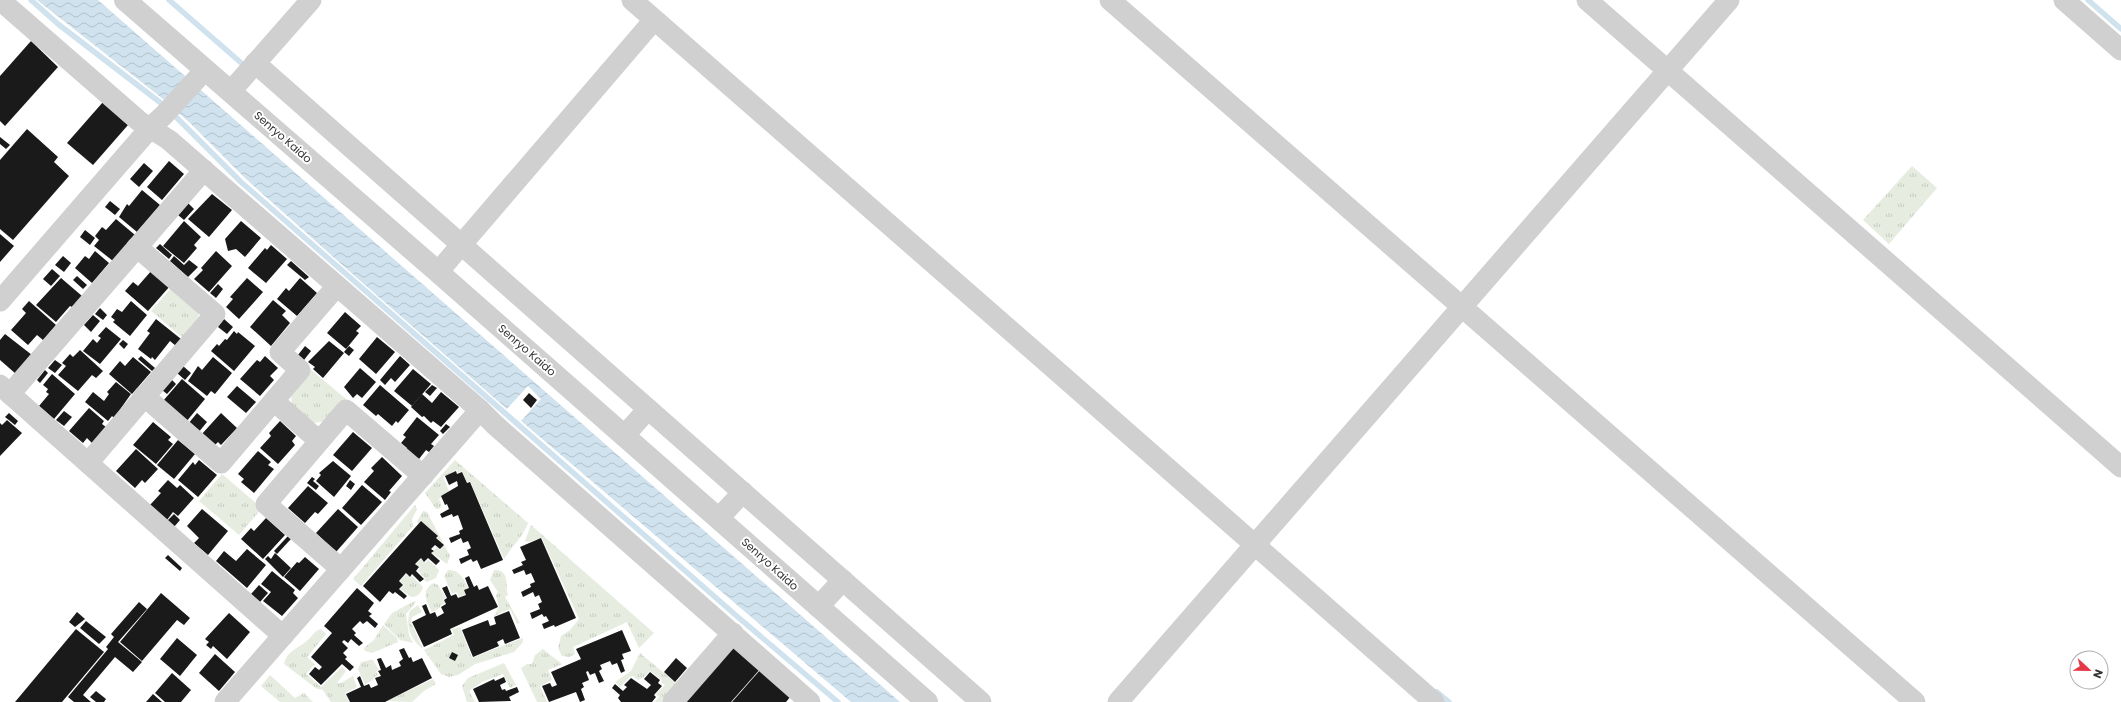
<svg xmlns="http://www.w3.org/2000/svg" width="2121" height="702" font-family="Poppins,sans-serif">
<style>
.grass{fill:url(#grass-tufts)}
.water{fill:url(#water-waves)}
.pier{fill:#fff}
.lines{fill:none;stroke-linecap:round;stroke-linejoin:round}
.stream{stroke:#cfe2ee;stroke-width:5.5}
.building{fill:#1a1a1a}
.minor{stroke:#d0d0d0;stroke-width:21}
.tertiary{stroke:#d0d0d0;stroke-width:22}
.labels{text-anchor:middle;dominant-baseline:central;stroke-width:4;stroke-linejoin:round;paint-order:stroke}
.street-label{font-size:11px;fill:#333;stroke:#fff}
</style>
<defs>
<pattern id="grass-tufts" width="24" height="20" patternUnits="userSpaceOnUse"><rect width="24" height="20" fill="#e6ecdf"/><path d="M3 7l-1-3M5 7V3M7 7l1-3M15 17l-1-3M17 17v-4M19 17l1-3" fill="none" stroke="#c6cbc0"/></pattern>
<pattern id="water-waves" width="16" height="10" patternUnits="userSpaceOnUse"><rect width="16" height="10" fill="#cfe2ee"/><path d="M0 5q4-4 8 0t8 0" fill="none" stroke="#b2c2cd"/></pattern>
</defs>
<rect width="100%" height="100%" fill="#fff"/>
<g class="grass">
<polygon points="1912,166 1937,188 1889,244 1863,220"/>
<polygon points="173,286 198,308 199,321 184,339 151,311"/>
<polygon points="310,369 346,399 327,421 313,423 292,407 291,392"/>
<path d="M455,460L528,523C523,537 512,546 504,559L470,481L467,482L462,471L458,473L457,470L443,477L449,491L439,499L442,506L439,509H436L425,493Z"/>
<polygon points="222,474 262,508 239,535 199,501"/>
<polygon points="415,505 417,509 412,519 413,526 361,586 353,579"/>
<polygon points="423,511 427,512 450,556 447,564 432,553 437,547 440,550 444,545 437,538 438,536 421,521 418,524 417,521"/>
<polygon points="531,525 654,633 639,648 627,622 573,647 575,654 569,657 562,656 558,648 561,636 570,630 579,619 542,538 528,542 525,541"/>
<polygon points="421,559 425,563 428,560 439,570 436,578 427,582 424,580 425,578 418,571 420,568 416,564"/>
<path d="M448,570C459,569 464,579 468,588L464,590L466,594L459,597L457,592L452,594L444,576Z"/>
<path d="M494,570C510,570 505,583 508,595L505,597L520,623L517,624L510,609L494,616L499,607L496,596L498,592L490,580Z"/>
<path d="M406,574L410,578L412,576L423,587C421,593 418,597 411,597L400,589L404,585L400,581Z"/>
<path d="M434,583L438,585L446,598L443,599L445,603L440,606V608L432,612C427,602 420,590 434,583Z"/>
<polygon points="414,601 416,602 406,614 409,635 413,643 400,640 384,624 392,613"/>
<path d="M418,605L422,612L412,617L411,622L423,649C411,640 405,626 410,611Z"/>
<polygon points="383,625 397,638 398,642 372,653 365,651 364,648 374,640"/>
<polygon points="460,627 472,658 523,638 523,642 514,652 475,664 458,675 449,677 441,674 424,650 454,635 452,629"/>
<path d="M321,629L326,634L307,657L315,664L306,674L321,687L342,667L346,671L337,683H341L353,676L357,687L345,693L349,702H331L323,690L317,689L284,664C287,650 300,648 309,639C314,634 314,631 321,629Z"/>
<polygon points="543,649 562,664 548,670 552,680 540,686 547,702 537,702 521,668 527,664 532,664 535,655"/>
<polygon points="640,653 677,684 662,702 654,702 659,697 656,694 665,685 661,683 662,680 650,671 643,678 638,680 633,676 630,677 620,687 615,682 631,671"/>
<polygon points="370,660 373,660 379,670 376,671 378,675 373,678 373,680 365,684 358,669 361,662"/>
<polygon points="504,663 516,685 510,688 503,674 482,682 469,691 475,702 467,702 462,686 468,678"/>
<polygon points="270,675 295,698 304,693 313,702 280,702 261,686"/>
<polygon points="433,679 436,684 424,691 412,702 387,701"/>
</g>
<polygon class="water" points="37,0 98,0 900,702 851,702 507,409 349,271 246,179 189,122 163,99"/>
<polygon class="pier" points="244,180 506,410 528,386 541,399 520,422 347,273"/>
<g class="lines">
<g class="stream">
<polyline points="31,0 58,24 166,107"/>
<polyline points="169,0 247,68"/>
<polyline points="2088,0 2121,29"/>
<polyline points="172,113 241,182 739,618 838,702"/>
<polyline points="1437,692 1449,702"/>
</g>
</g>
<g class="building">
<polygon points="31,41 58,67 5,126 0,121 0,76"/>
<polygon points="103,102 128,125 93,165 67,143"/>
<polygon points="27,129 58,157 54,162 69,176 13,240 0,229 0,160"/>
<polygon points="0,137 10,145 6,149 0,144"/>
<polygon points="169,161 184,174 162,200 147,187"/>
<polygon points="144,163 153,171 139,187 130,179"/>
<polygon points="142,190 160,205 137,232 119,217 127,204 129,206"/>
<polygon points="212,194 232,210 209,237 188,219"/>
<polygon points="110,201 120,209 115,215 105,207"/>
<polygon points="188,203 194,209 184,220 178,215"/>
<polygon points="116,219 135,235 113,261 94,246 99,240 95,236 102,227 106,230"/>
<polygon points="184,221 201,237 194,245 197,248 184,263 163,246"/>
<polygon points="241,221 261,238 245,257 236,249 228,251 225,239"/>
<polygon points="85,230 95,238 90,245 80,237"/>
<polygon points="0,234 14,246 0,262"/>
<polygon points="160,244 172,255 169,259 156,248"/>
<polygon points="271,245 287,259 266,283 248,268 265,248 267,250"/>
<polygon points="95,251 109,263 92,283 75,268 85,256 89,259"/>
<polygon points="216,251 232,266 209,292 194,279 203,270 201,268"/>
<polygon points="63,256 71,263 64,272 55,265"/>
<polygon points="174,256 184,265 189,260 198,267 188,277 170,261"/>
<polygon points="291,261 309,277 305,280 287,265"/>
<polygon points="52,269 60,276 51,286 43,279"/>
<polygon points="152,270 170,286 148,311 125,291 133,282 138,286"/>
<polygon points="77,276 87,285 83,289 73,280"/>
<polygon points="61,278 82,296 72,307 70,306 56,322 36,305"/>
<polygon points="247,278 263,292 239,319 226,307 233,299 230,297"/>
<polygon points="300,278 317,293 297,316 277,299 286,288 289,291"/>
<polygon points="218,284 223,289 216,298 210,293"/>
<polygon points="273,300 286,311 282,315 290,323 271,346 250,327"/>
<polygon points="29,301 56,325 43,340 37,335 28,345 11,330 26,313 22,309"/>
<polygon points="131,301 147,315 130,336 113,322 115,320 111,317 117,309 122,312"/>
<polygon points="100,308 107,315 103,320 95,314"/>
<polygon points="345,312 361,326 356,331 359,333 346,349 327,333"/>
<polygon points="93,315 100,321 91,332 84,325"/>
<polygon points="156,319 181,339 176,346 170,341 155,360 152,357 151,359 138,349 150,333 147,331"/>
<polygon points="224,319 233,327 227,334 218,327"/>
<polygon points="106,327 121,339 100,364 83,351 93,339 97,343 101,338 98,336"/>
<polygon points="234,331 237,334 238,332 255,346 234,371 211,351 217,344 219,346 225,339 227,340"/>
<polygon points="5,334 32,355 16,374 0,360 0,340"/>
<polygon points="377,337 395,352 376,374 359,359"/>
<polygon points="123,340 128,344 124,349 119,344"/>
<polygon points="329,341 344,353 323,378 313,369 315,367 308,362"/>
<polygon points="305,346 311,351 304,360 298,355"/>
<polygon points="349,346 354,350 349,356 344,352"/>
<polygon points="80,350 103,371 96,378 92,375 78,391 58,375 66,366 62,363 70,354 73,357"/>
<polygon points="141,356 155,368 152,371 138,359"/>
<polygon points="265,356 278,368 270,376 274,380 260,396 240,379 257,360 260,362"/>
<polygon points="400,356 410,365 395,382 391,378 385,385 380,380"/>
<polygon points="133,357 151,372 132,394 109,374 120,361 125,366"/>
<polygon points="213,357 232,373 215,394 211,391 207,396 188,381 198,366 202,370"/>
<polygon points="55,360 62,365 55,373 48,368"/>
<polygon points="183,366 191,373 185,380 177,373"/>
<polygon points="360,368 376,382 362,398 357,394 353,398 344,387"/>
<polygon points="413,369 431,384 412,406 394,391"/>
<polygon points="45,370 48,373 40,383 37,380"/>
<polygon points="52,374 75,394 54,419 39,406 49,394 46,392 48,389 43,385"/>
<polygon points="171,379 176,384 167,394 162,390"/>
<polygon points="182,379 205,399 186,422 163,401"/>
<polygon points="116,382 131,394 114,418 112,416 108,421 85,402 93,392 104,401 109,394 107,392"/>
<polygon points="380,385 409,410 398,423 396,421 392,426 378,414 376,416 363,405"/>
<polygon points="432,385 437,388 430,396 425,392"/>
<polygon points="237,386 256,402 246,413 227,397"/>
<polygon points="441,392 459,407 441,427 433,421 431,423 424,416 422,417 411,407 422,394 432,403"/>
<polygon points="529,393 537,400 531,408 523,400"/>
<polygon points="89,408 104,421 102,424 106,427 92,443 87,438 83,443 69,431"/>
<polygon points="64,411 72,417 64,426 56,420"/>
<polygon points="9,413 18,421 15,425 5,417"/>
<polygon points="197,413 207,422 198,433 188,424"/>
<polygon points="221,413 237,428 221,445 218,442 214,446 201,435"/>
<polygon points="417,417 439,435 431,444 434,446 429,452 426,450 419,459 405,450 407,448 401,443 406,437 403,435"/>
<polygon points="7,420 22,433 0,456 0,423 2,425"/>
<polygon points="280,421 296,436 292,441 295,445 278,464 260,448 271,436 269,433"/>
<polygon points="153,422 171,437 168,440 173,444 156,464 133,445"/>
<polygon points="446,424 450,427 443,434 440,431"/>
<polygon points="353,432 372,448 352,471 333,455"/>
<polygon points="178,440 195,454 174,479 157,465"/>
<polygon points="136,449 158,469 145,483 142,480 135,488 116,471"/>
<polygon points="258,451 271,462 268,465 274,469 254,493 241,482 244,479 238,474"/>
<polygon points="382,457 402,476 389,491 391,492 385,500 364,482 374,471 371,468"/>
<polygon points="199,460 217,475 198,497 178,480 193,462 195,465"/>
<polygon points="333,461 351,476 334,497 316,481 321,475 319,473"/>
<polygon points="456,471 457,474 462,472 467,483 470,482 503,560 481,569 477,560 473,562 471,559 461,564 459,559 469,555 467,550 471,548 468,541 463,543 461,538 451,543 449,538 460,534 459,531 463,529 458,515 453,517 452,514 442,518 440,514 449,509 447,504 445,505 441,496 458,486 457,481 449,485 445,476"/>
<polygon points="312,477 315,479 313,481 319,486 316,490 307,483"/>
<polygon points="168,480 177,488 180,485 194,498 178,516 173,512 167,520 150,505 161,493 158,491"/>
<polygon points="350,480 355,484 351,490 346,486"/>
<polygon points="362,485 382,502 361,525 342,508"/>
<polygon points="308,486 328,503 318,514 315,512 305,523 288,508"/>
<polygon points="202,509 228,531 208,555 194,543 199,538 187,526"/>
<polygon points="338,509 358,527 336,552 316,533"/>
<polygon points="174,514 180,520 174,527 167,521"/>
<polygon points="266,518 285,535 263,559 241,539 251,528 254,531"/>
<polygon points="421,521 438,536 436,538 444,545 440,549 435,545 431,549 434,551 431,553 440,561 436,565 428,558 424,562 421,558 415,564 419,567 416,571 424,579 420,582 412,574 410,577 406,573 399,581 403,585 399,589 407,596 404,599 395,592 393,594 389,591 380,602 363,586"/>
<polygon points="288,536 291,539 277,554 274,551"/>
<polygon points="541,538 576,618 555,627 554,625 544,629 542,624 549,621 546,616 544,617 542,614 532,619 530,613 540,609 538,604 542,602 539,595 535,597 533,592 523,597 521,592 531,587 530,584 535,582 531,573 526,575 524,570 514,574 512,570 523,565 521,562 526,560 520,547"/>
<polygon points="247,549 266,565 247,588 216,561 224,551 236,561"/>
<polygon points="275,553 291,568 283,577 265,559 268,556 271,559"/>
<polygon points="168,555 182,568 180,571 165,558"/>
<polygon points="305,557 319,569 300,591 284,577 297,562 299,563"/>
<polygon points="272,571 295,590 293,593 298,598 282,616 263,601 271,592 261,584"/>
<polygon points="469,576 474,587 477,585 479,590 488,586 498,607 450,629 452,634 424,647 412,622 426,615 422,606 426,604 430,614 435,612 437,617 444,613 441,607 446,604 444,600 447,598 442,588 447,586 451,596 456,594 458,598 466,595 464,590 469,588 465,578"/>
<polygon points="259,585 268,593 260,602 251,594"/>
<polygon points="357,588 374,603 368,611 372,614 369,616 378,624 375,628 367,621 363,624 360,621 352,629 356,633 354,635 363,643 359,646 351,639 348,643 344,640 342,642 348,648 343,653 347,657 345,659 354,667 350,671 342,664 321,685 309,674 315,667 319,670 322,667 311,657 332,633 324,626"/>
<polygon points="161,593 190,618 184,625 177,620 142,661 120,642"/>
<polygon points="139,602 147,609 118,642 142,662 133,672 115,657 83,695 91,702 74,702 68,697 108,649 106,647 114,637 111,634"/>
<polygon points="509,611 520,638 505,644 503,639 497,642 499,646 473,657 462,630 488,620 490,626 496,624 494,617"/>
<polygon points="77,612 85,619 75,627 69,622"/>
<polygon points="229,613 250,632 227,659 213,646 211,649 206,645 209,642 205,639"/>
<polygon points="86,621 106,637 99,644 80,628"/>
<polygon points="76,629 104,652 62,702 15,702"/>
<polygon points="622,630 631,651 622,654 624,659 621,660 625,671 621,673 617,663 612,665 610,661 600,665 602,669 599,671 604,681 599,683 595,673 590,675 588,671 586,672 589,680 582,683 584,687 581,689 585,700 580,702 576,692 549,702 542,686 550,683 552,687 557,685 551,672 581,659 576,649"/>
<polygon points="177,638 197,655 180,676 160,659"/>
<polygon points="730,642 761,668 731,702 685,702"/>
<polygon points="404,648 409,658 411,657 413,662 422,658 432,678 385,702 350,702 346,694 361,687 357,678 360,676 364,686 369,684 371,688 378,685 375,678 381,676 378,671 381,670 377,659 381,658 386,668 391,665 392,670 401,666 399,662 403,659 399,650"/>
<polygon points="452,652 458,655 455,661 449,658"/>
<polygon points="215,654 235,672 219,691 199,673"/>
<polygon points="676,658 687,668 675,682 664,672"/>
<polygon points="761,669 791,696 786,702 732,702"/>
<polygon points="650,672 660,680 658,683 662,686 654,695 656,697 652,702 621,702 618,698 620,695 612,688 615,684 623,691 627,687 624,685 631,678 647,689 651,685 644,679"/>
<polygon points="172,673 191,690 181,702 165,702 155,693"/>
<polygon points="504,677 506,682 500,685 502,690 505,689 506,691 517,687 519,692 509,697 511,701 479,702 473,689 494,679 495,681"/>
<polygon points="96,691 106,699 104,702 96,702 90,697"/>
<polygon points="153,694 162,702 146,702"/>
</g>
<g class="lines">
<g class="minor">
<polyline points="0,0 139,121 169,140 480,410 495,425 810,702"/>
<path d="M632,0C899,235 1168,466 1434,702"/>
<polyline points="1110,0 1915,702"/>
<polyline points="1587,0 2121,467"/>
<polyline points="2064,0 2121,50"/>
<polyline points="255,63 981,702"/>
<polyline points="231,91 311,0"/>
<polyline points="438,272 654,20"/>
<polyline points="0,301 150,128 164,115 205,70"/>
<polyline points="0,385 283,636"/>
<polyline points="10,394 204,170"/>
<polyline points="144,396 221,463 300,370 280,352 337,286"/>
<polyline points="274,401 319,441"/>
<polyline points="624,436 648,409"/>
<polyline points="88,463 215,314 137,247"/>
<polyline points="719,518 743,492"/>
<polyline points="341,569 266,504 346,410 423,476"/>
<polyline points="818,607 843,580"/>
<polyline points="225,702 480,410"/>
<polyline points="673,702 733,633"/>
<polyline points="1118,702 1729,0"/>
</g>
<polyline class="tertiary" points="125,0 438,272 927,702"/>
</g>
<g class="labels">
<g class="street-label">
<text transform="translate(283 137) rotate(41)">Senryo Kaido</text>
<text transform="translate(527 350) rotate(41)">Senryo Kaido</text>
<text transform="translate(770 564) rotate(42)">Senryo Kaido</text>
</g>
</g>
<g transform="translate(2089 670) rotate(112)"><circle r="19" fill="#ffffff" stroke="#adadad"/>
<path d="M0-3L7 15L0 10L-7 15Z" fill="#e63946"/>
<text y="-6" font-size="11" font-weight="bold" text-anchor="middle" fill="#333333">N</text>
</g>
</svg>
